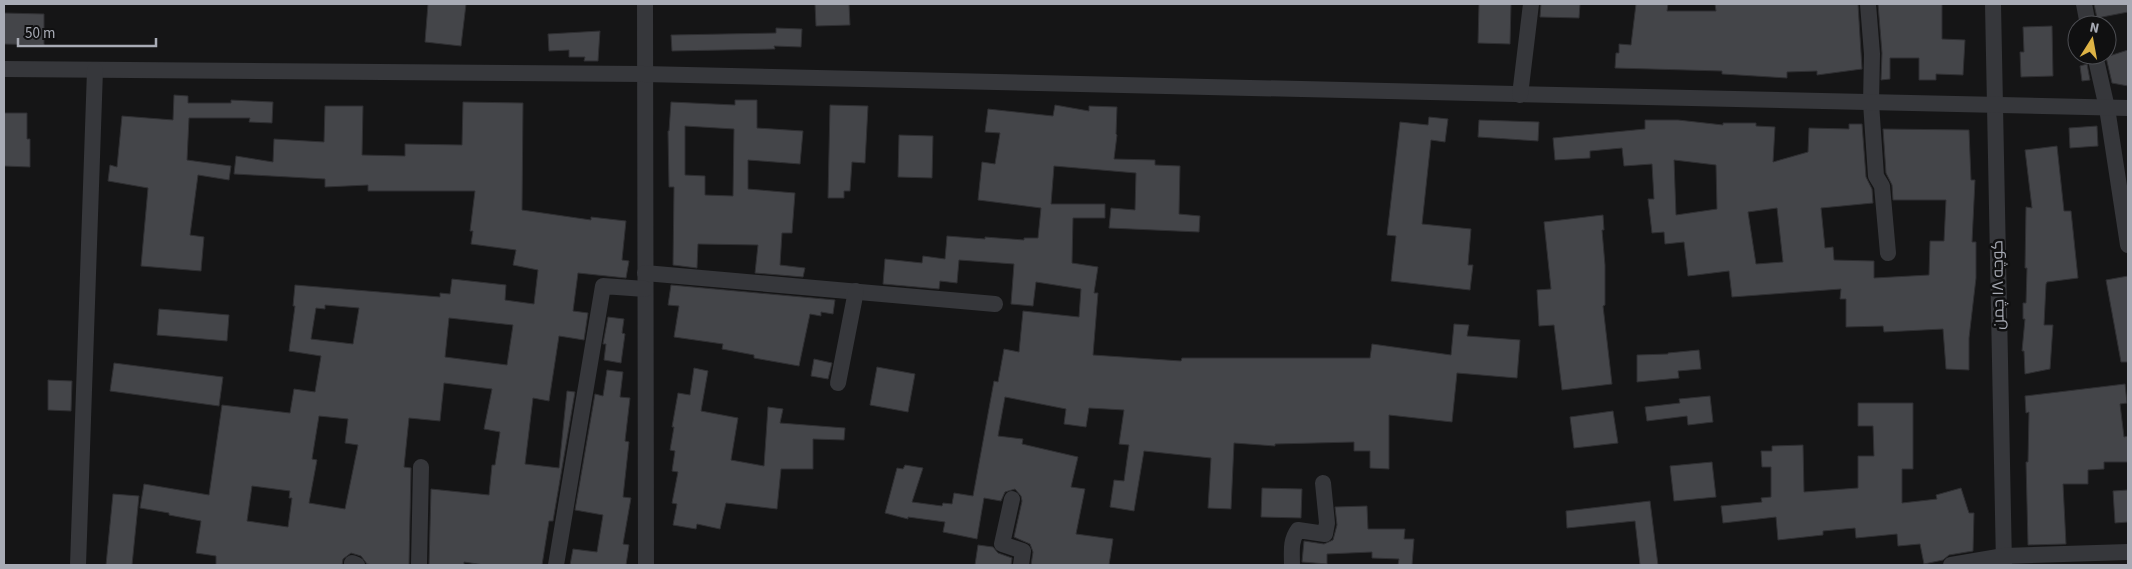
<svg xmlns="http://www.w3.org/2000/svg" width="2132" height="569" font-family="'Source Sans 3',Cairo,sans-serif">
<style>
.building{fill:#444549;stroke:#2f2f32;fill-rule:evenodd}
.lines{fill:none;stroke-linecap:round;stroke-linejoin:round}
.minor{stroke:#36373b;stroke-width:16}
.labels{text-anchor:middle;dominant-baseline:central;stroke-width:5;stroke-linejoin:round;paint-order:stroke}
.street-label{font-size:16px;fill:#a8abb5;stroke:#101011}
</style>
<rect width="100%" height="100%" fill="#151516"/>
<g class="building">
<polygon points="428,4 466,4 461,46 425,42"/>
<polygon points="815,4 849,4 850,25 816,26"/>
<polygon points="1479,4 1511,4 1510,44 1478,43"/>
<polygon points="1541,4 1580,4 1579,18 1540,17"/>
<polygon points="1636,4 1668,4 1667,11 1716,11 1715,4 1858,4 1862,69 1817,75 1817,71 1787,72 1787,78 1722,74 1722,71 1615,68 1616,53 1619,53 1619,44 1631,45"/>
<polygon points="1878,4 1942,4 1942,39 1965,40 1963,75 1936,74 1936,80 1919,80 1919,58 1890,58 1890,79 1881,80 1882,53"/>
<polygon points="2094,4 2128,4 2128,12 2097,18"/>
<polygon points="4,13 44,14 44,45 4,44"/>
<polygon points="2052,26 2053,76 2021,77 2020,52 2024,52 2023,27"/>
<polygon points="776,28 802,29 801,47 774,46 775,49 672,51 671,35 776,33"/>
<polygon points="600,31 598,61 584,61 585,57 569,57 569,50 549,51 548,34"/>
<polygon points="2128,50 2128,86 2112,83 2106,57"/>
<polygon points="2087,64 2090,80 2082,81 2080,66"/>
<polygon points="174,95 188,96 188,103 231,103 231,100 273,102 272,123 249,122 250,118 189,118 187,160 231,166 229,180 198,175 190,235 204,237 201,271 141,266 148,188 108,181 110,165 117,167 122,116 173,120"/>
<path d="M735,100H757V128L803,131L800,164L748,160V189L795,193L792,233H782L780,265L805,268L803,277L755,273L758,245L698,244L697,268L673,265L674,187H669L668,131H669L671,102L735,105ZM685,126L734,129L733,196L705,195V176L685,175Z"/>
<path d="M463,102L523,103L522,210L591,220V217L626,221L622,260L629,261L626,278L578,273L573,311L588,313L584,340L559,336L549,401L533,398L525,464L559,468L567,391L575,392L553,521H549L542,565H484L464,562V565H429L431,489L489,495L492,465H495L500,432L484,429L492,389L444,383L440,421L409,418L404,467L411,468L409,565H373L367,564L361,556L351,553L343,559L342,565H216V556L196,553L201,521L169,515V513L140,508L144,484L209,495L222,405L290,413L294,389L315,392L321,356L289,351L295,306H293L295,285L440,297V293L450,294L452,279L506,285L505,300L534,304L538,270L513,265L516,250L471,244L473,231H470L475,191H368V185L325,187V179L234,174L236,156L273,162L274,139L324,142L325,106H363L362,155L405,156V144L462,145ZM325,305L359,308L353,344L311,339L316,308L325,309ZM449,318L513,325L507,365L445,357ZM319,416L348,419L345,443L358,445L345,509L309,503L317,460L312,459ZM252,486L290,491L289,498H292L288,527L247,521Z"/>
<polygon points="830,105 868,106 865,163 852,162 850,191 844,191 844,198 828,198"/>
<polygon points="1055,105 1089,111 1089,106 1117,107 1116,134 1117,135 1114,159 1155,160 1155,165 1180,166 1179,214 1200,216 1199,232 1109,228 1111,208 1135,210 1136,173 1054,166 1051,204 1105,204 1105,218 1073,218 1072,263 1098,267 1094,293 1098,293 1093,355 1181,361 1182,358 1370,358 1372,344 1451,355 1454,324 1469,325 1467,336 1520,340 1517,378 1457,373 1452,422 1389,415 1389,469 1370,468 1370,451 1354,451 1354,442 1275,444 1275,446 1234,443 1231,509 1208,508 1211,458 1144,451 1134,511 1110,507 1114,480 1124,481 1129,445 1119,444 1124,410 1089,408 1086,427 1064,424 1066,409 1005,397 998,436 1023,439 1022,444 1078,457 1071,487 1085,489 1076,534 1113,539 1109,565 1031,565 1033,552 1030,544 1014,537 1022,501 1021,496 1015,489 1005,492 1001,501 984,498 977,539 943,532 945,522 908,517 908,519 885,513 897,468 903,469 905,465 923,468 912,502 942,506 943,503 952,504 954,493 973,496 994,381 998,382 1004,349 1019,352 1023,311 1079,317 1081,289 1036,282 1033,306 1011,304 1014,264 959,260 957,283 940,281 939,289 883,284 885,259 922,263 923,256 945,259 947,236 985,239 985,237 1024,240 1024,238 1038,238 1041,208 978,200 982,162 995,164 1000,133 985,132 988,109 1053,116"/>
<polygon points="4,113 27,113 27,139 30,139 30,167 4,166"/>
<polygon points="1429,117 1448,119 1445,142 1431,140 1422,224 1471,229 1468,265 1473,265 1470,290 1391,281 1396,236 1387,235 1400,122 1428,125"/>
<polygon points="1479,120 1539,122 1538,141 1478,137"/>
<path d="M1645,120H1678L1723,125V123H1756V126L1775,127L1773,162L1808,152L1809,128L1849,129V124H1862L1866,177L1872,189L1873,203L1821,208L1825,248L1833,247L1834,260L1874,261V278L1929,275L1930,241H1944L1946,200H1893L1892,185L1886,173L1883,129L1969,130L1971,180H1975L1972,242H1976V278L1969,338V370L1946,369L1943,329L1884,332L1883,326L1846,327V299H1840L1841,289L1732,297L1729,271L1688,276L1684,242L1665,244L1664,232L1652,233L1648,199H1654L1652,164L1624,166L1622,148L1590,151V158L1555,160L1553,138L1645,129ZM1674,160L1716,165L1717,209L1676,215ZM1777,208L1783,262L1756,264L1748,212Z"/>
<polygon points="2097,126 2098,146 2070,148 2069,128"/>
<polygon points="899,135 933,136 932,178 898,177"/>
<polygon points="2057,146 2064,211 2071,211 2078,278 2047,282 2046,284 2044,325 2053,325 2050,369 2025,374 2024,351 2022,351 2025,319 2023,319 2023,303 2026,303 2027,268 2025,268 2026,207 2032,208 2025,150"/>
<polygon points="1603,215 1604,230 1602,230 1605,265 1605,305 1603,306 1612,384 1562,390 1554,325 1539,326 1537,290 1551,289 1544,222"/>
<polygon points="2128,276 2128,362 2121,362 2106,280"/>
<polygon points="671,285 835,300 833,314 821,312 821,316 810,314 799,366 754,358 754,355 722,349 723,344 674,337 679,306 668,305"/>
<polygon points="159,309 229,315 227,341 157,335"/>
<polygon points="608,317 624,319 622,333 625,334 621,363 604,360 606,344 603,344"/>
<polygon points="1699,350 1701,369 1678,371 1679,378 1637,382 1637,355 1668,354 1668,353"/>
<polygon points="814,359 832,363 828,379 811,376"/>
<polygon points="114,363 223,377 219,406 110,391"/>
<polygon points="877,367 915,374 908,412 870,405"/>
<polygon points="694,368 708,371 701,411 738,418 731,460 764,466 768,407 783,409 780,423 845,428 844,440 813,439 813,469 781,469 777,509 726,503 720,529 697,524 696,529 673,525 677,504 672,503 678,472 672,471 675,451 670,450 674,427 672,427 678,393 690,395"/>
<polygon points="607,370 623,372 620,397 630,398 625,441 629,442 623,497 631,498 623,544 629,545 626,565 570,565 573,549 597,552 603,515 575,510 595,394 603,396"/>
<polygon points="48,380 72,381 71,411 48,410"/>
<polygon points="2125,384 2127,403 2120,404 2124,437 2128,436 2128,462 2104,462 2104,469 2088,470 2088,484 2063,484 2066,544 2028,545 2026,462 2028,462 2029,412 2026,413 2025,396"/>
<polygon points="1710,396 1713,422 1688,425 1687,416 1647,421 1645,407 1680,403 1679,399"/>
<polygon points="1858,403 1913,403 1913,469 1902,469 1902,503 1937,499 1936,495 1961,488 1969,513 1974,513 1973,551 1949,555 1943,560 1924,564 1920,544 1898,546 1897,534 1856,538 1855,528 1823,531 1823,535 1778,540 1776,517 1723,523 1721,506 1762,502 1761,498 1771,497 1771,467 1762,467 1761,451 1772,451 1772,446 1803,445 1804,492 1858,488 1858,456 1874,456 1873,426 1858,426"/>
<polygon points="1613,411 1618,443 1574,448 1570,417"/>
<polygon points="1712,462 1716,497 1674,501 1670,466"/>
<polygon points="1262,488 1302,489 1301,518 1261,517"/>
<polygon points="2128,490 2128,522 2115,523 2113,491"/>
<polygon points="113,494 139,496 132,565 106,565"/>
<polygon points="1650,501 1658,565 1640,565 1635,521 1567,528 1566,511"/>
<polygon points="1367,506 1368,529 1405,529 1404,539 1414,539 1412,565 1398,565 1399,559 1372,558 1372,552 1327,554 1327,564 1302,562 1304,541 1324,544 1333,540 1337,525 1335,507"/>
<polygon points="978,545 993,547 998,553 1012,558 1011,565 975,565"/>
</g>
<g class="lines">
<g class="minor">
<polyline points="645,4 646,565"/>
<polyline points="1868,4 1872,54 1871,103 1876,176 1882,186 1888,253"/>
<polyline points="1993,4 2004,565"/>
<polyline points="2084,4 2088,25"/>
<polyline points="2095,55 2107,108 2128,245"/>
<polyline points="4,69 644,74 2128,108"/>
<polyline points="1520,95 1531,4"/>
<polyline points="645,273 995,304"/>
<polyline points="838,383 856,291"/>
<polyline points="1012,499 1002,544 1023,551 1021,565"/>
<polyline points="352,563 357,565"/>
<polyline points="78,565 95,70"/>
<polyline points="419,565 421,467"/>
<polyline points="556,565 603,286 645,289"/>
<path d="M1292,565C1292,552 1290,541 1298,530L1325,534L1327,523L1323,483"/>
<polyline points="1951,565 2004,556 2128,552"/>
</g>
</g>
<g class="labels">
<g class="street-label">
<text transform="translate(1998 285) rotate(-91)">كوچه ١٨ چمن</text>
</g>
</g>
<rect width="2132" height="569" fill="none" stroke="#a8abb5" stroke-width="10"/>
<g transform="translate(2092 40) rotate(11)"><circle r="24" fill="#101011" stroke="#4d4e53"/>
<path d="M0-4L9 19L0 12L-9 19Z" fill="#deb345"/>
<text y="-8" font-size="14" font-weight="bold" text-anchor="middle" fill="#a8abb5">N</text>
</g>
<path d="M18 38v8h138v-8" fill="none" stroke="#a8abb5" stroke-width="2.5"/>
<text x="25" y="38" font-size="15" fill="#a8abb5" stroke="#101011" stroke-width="4" paint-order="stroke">50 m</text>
</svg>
